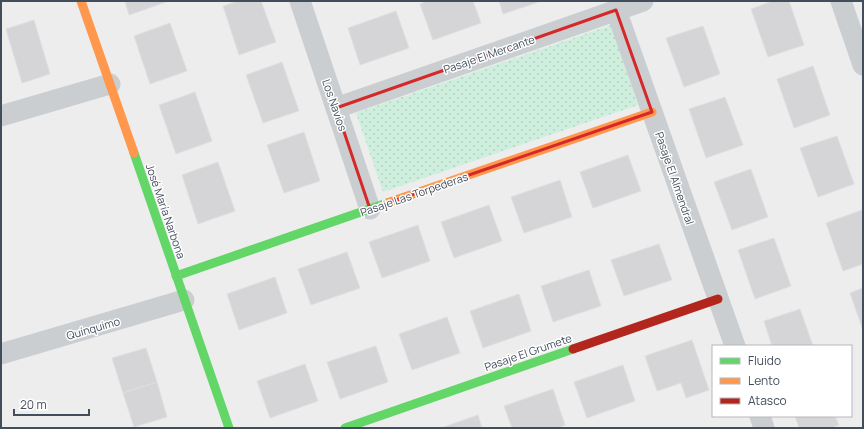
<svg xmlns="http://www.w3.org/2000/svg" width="864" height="429" font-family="Manrope,sans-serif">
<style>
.grass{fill:url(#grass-dots)}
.building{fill:#d5d5d7;stroke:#dfdfe0}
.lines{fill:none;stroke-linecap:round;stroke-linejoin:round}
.street{stroke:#cbced1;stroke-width:21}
.fast{stroke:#63d668;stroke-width:9}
.slow{stroke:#ff974d;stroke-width:9}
.jam{stroke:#b3261e;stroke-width:9}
.marked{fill:none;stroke:#d62828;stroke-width:3;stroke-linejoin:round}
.labels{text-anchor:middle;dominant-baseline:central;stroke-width:3;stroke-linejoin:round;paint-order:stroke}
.street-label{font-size:11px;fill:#434d5b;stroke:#fff}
</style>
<defs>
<pattern id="grass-dots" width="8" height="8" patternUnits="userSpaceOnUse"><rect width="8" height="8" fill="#cfefde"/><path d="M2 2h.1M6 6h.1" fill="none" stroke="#b3cfc1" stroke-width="1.8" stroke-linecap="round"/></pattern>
</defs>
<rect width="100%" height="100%" fill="#eeeded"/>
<polygon class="grass" points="611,25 638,105 383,192 356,113"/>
<g class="building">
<polygon points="125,1 165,1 166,2 129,15"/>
<polygon points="238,1 261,1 276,42 239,55 223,6"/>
<polygon points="428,1 473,1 481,23 433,40 420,4"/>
<polygon points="499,1 542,1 503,14"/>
<polygon points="773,1 789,1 804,45 768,57 751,9"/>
<polygon points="396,11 409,48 360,65 348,28"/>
<polygon points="34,20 50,74 22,83 6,29"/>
<polygon points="170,23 187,71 150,84 134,36"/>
<polygon points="703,26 720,74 684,87 666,38"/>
<polygon points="282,62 299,111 263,123 246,75"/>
<polygon points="813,66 830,115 794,128 777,79"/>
<polygon points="195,92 212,141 176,154 159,105"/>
<polygon points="725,97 743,145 706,158 689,109"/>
<polygon points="304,132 320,181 284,193 267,145"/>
<polygon points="837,136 854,184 818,197 800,148"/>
<polygon points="628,155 641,191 593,208 580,172"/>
<polygon points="218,162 235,211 198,224 182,175"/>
<polygon points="751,169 768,217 732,230 714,182"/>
<polygon points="560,180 572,217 524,233 511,197"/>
<polygon points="489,205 502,241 454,258 441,222"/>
<polygon points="862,210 863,264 843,271 826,223"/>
<polygon points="418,225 430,261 382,278 369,242"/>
<polygon points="774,238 791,286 755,299 738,250"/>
<polygon points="659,244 672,280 624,296 611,260"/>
<polygon points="347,252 360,288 311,305 298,269"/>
<polygon points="589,270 601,306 553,322 541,286"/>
<polygon points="275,277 287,313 239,330 227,294"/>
<polygon points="863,288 863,330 850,293"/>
<polygon points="519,294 531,331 483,348 470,311"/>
<polygon points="800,309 813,346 772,346 764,321"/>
<polygon points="447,317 460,353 412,370 399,334"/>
<polygon points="692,340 709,390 686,398 681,383 657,391 645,356"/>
<polygon points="376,346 388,382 340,399 327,362"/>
<polygon points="146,348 157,382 123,393 112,358"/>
<polygon points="305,364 318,401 270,418 257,381"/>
<polygon points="623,365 635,401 587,418 574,382"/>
<polygon points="157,382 167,417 134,427 123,393"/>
<polygon points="553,389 565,425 557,428 512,428 504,406"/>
<polygon points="478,415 482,428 441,428"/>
<polygon points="795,416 835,416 839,425 831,428 799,428"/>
</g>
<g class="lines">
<g class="street">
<polyline points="300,1 370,209"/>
<polyline points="841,1 863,65"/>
<polyline points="616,10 735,346"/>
<polyline points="336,108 643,1"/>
<polyline points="1,116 110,84"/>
<polyline points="1,354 184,300"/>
<polyline points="760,416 764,428"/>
</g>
<g class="fast">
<polyline points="134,153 229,428"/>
<polyline points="176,276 387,203"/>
<polyline points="345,428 573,349"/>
</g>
<g class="slow">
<polyline points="81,1 134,153"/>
<polyline points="387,203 652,112"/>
</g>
<polyline class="jam" points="573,349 718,299"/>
</g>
<path class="marked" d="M616,10L652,112L370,209L336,108Z"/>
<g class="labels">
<g class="street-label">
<text transform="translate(489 54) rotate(-19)">Pasaje El Mercante</text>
<text transform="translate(335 105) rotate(71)">Los Navíos</text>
<text transform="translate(675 178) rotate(71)">Pasaje El Almendral</text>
<text transform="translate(414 194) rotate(-19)">Pasaje Las Torpederas</text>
<text transform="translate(166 211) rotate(71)">José María Narbona</text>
<text transform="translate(93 328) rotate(-16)">Quínquimo</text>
<text transform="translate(528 352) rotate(-19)">Pasaje El Grumete</text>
</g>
</g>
<rect width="864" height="429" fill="none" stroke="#434d5b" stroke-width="4"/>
<rect x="712" y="345" width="140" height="72" fill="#ffffff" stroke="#b4b8bd"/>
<rect x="720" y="358" width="20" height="6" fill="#63d668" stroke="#b4b8bd"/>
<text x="748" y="365" font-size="12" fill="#434d5b">Fluido</text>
<rect x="720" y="378" width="20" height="6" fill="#ff974d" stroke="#b4b8bd"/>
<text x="748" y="385" font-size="12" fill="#434d5b">Lento</text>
<rect x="720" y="398" width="20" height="6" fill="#b3261e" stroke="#b4b8bd"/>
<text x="748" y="405" font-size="12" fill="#434d5b">Atasco</text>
<path d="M14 409v6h75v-6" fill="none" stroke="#434d5b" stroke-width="2"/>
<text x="20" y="409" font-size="12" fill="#434d5b" stroke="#ffffff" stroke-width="3" paint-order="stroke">20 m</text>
</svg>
